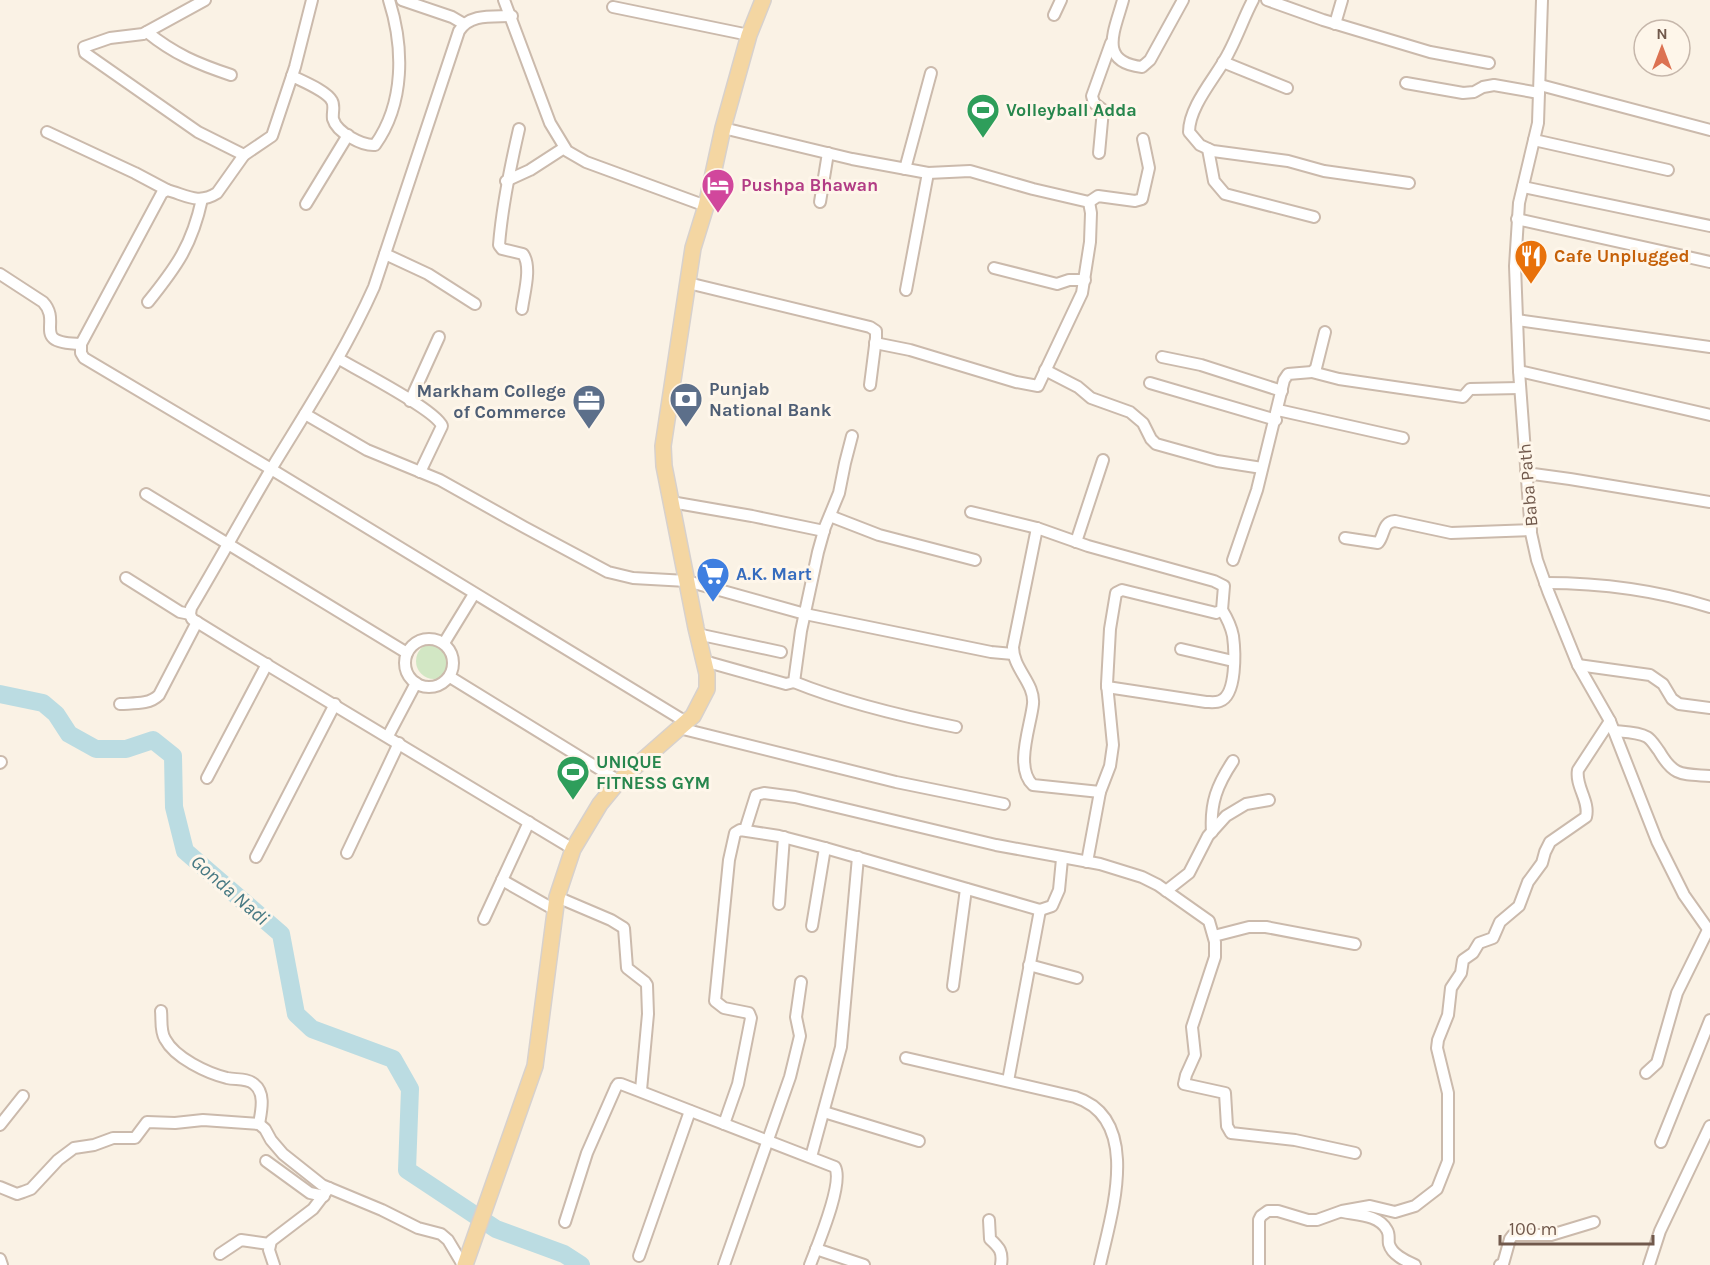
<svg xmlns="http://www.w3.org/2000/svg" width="1710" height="1265" font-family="Karla,sans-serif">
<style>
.green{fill:#d2e7c4}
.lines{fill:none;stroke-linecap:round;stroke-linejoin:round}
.river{stroke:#bbdce2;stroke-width:18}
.street-casing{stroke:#cbbaac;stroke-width:14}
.primary-casing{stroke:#d7d1cd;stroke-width:18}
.street{stroke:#fff;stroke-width:10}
.primary{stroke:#f4d6a2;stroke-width:15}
.labels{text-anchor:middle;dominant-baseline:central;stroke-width:6;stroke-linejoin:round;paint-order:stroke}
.leisure-label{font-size:18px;font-weight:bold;fill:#27864d;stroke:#fef6ea;text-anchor:start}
.hotel-label{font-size:18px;font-weight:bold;fill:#b23c85;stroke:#fef6ea;text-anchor:start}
.food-label{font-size:18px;font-weight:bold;fill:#c56008;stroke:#fef6ea;text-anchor:start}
.service-label{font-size:18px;font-weight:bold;fill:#4e5e75;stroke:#fef6ea;text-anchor:start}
.street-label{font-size:18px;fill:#71594c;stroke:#fef6ea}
.shop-label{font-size:18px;font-weight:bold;fill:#366cbe;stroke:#fef6ea;text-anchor:start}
.water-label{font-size:20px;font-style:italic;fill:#477983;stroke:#fef6ea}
</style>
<rect width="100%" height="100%" fill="#faf2e5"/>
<circle class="green" cx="434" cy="661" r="18"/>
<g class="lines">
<polyline class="river" points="0,694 43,703 56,714 69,734 96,749 126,749 153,740 173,756 174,807 185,851 281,934 296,1014 312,1029 393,1059 410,1089 407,1170 496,1229 564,1254 581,1265"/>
<g class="street-casing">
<g id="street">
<polyline points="205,0 143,34 110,38 84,47 85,53 198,132 244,155"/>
<path d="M312,0L295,67L272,136L244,155L217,193C198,205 186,195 167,190L162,193L81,344V353L84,358L271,469L686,722"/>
<polyline points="402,0 452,17 464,24"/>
<polyline points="504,0 550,123 567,151 586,162 706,206"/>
<path d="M1123,0C1115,30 1097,62 1142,67L1150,60L1183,0"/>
<path d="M1253,0C1244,17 1238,35 1229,52C1218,75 1189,105 1189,132L1200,145L1213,151L1288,161L1324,171L1409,183"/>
<polyline points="1267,0 1323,20 1430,52 1489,63"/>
<polyline points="1542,0 1538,123 1519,203 1515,266 1519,371 1531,533 1537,560 1548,591 1578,665 1610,721 1657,841 1684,895 1710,932"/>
<polyline points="613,7 749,35"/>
<polyline points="1054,15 1061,0"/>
<path d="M512,16C493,17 470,13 459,31L374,287C346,350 309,407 273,466C245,513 219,561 191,608L190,614L192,619L231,643L573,849"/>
<polyline points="1335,24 1342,0"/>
<path d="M147,32C174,54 198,64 231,75"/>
<polyline points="1223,62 1287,88"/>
<path d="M292,76C302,81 327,91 332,101C335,106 332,113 333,119C337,133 363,146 375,145C405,103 404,47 389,0"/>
<polyline points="1406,83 1463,93 1474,92 1483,87 1494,85 1539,93"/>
<polyline points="1540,85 1710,130"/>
<polyline points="723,128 852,159 928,173 970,171 1033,189 1089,202 1091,213 1090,242 1082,293 1038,386 1016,382 910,350 875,343"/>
<path d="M519,129C510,168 502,206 499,245L502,249L523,254C532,267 524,293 522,309"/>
<polyline points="47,132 135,173 167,190"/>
<polyline points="1534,140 1668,170"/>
<polyline points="1208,149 1214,181 1225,194 1314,217"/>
<polyline points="1099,153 1103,110 1094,103 1092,96 1111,43"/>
<polyline points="905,169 931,73"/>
<polyline points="506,181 530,170 564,148"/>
<polyline points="1523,187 1710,226"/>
<polyline points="820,202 828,153"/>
<polyline points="1089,202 1098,196 1135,201 1142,199 1149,168 1143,139"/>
<polyline points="306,204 348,135"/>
<polyline points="1517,219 1710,262"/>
<polyline points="385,254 428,274 475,304"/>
<polyline points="994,268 1057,284 1069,280 1085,280"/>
<path d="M0,274L43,302C63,323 29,343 81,344"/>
<polyline points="688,283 870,327 876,331 876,338 870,385"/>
<polyline points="906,290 928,173"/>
<path d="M148,302C177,266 192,245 202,199"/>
<polyline points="1517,320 1710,347"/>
<polyline points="1162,357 1201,365 1282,391"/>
<path d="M339,359C358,370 436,410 442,426L420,472"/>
<polyline points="1045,370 1078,387 1091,398 1130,412 1143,423 1151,439 1156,444 1217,461 1262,468"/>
<polyline points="1519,371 1710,415"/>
<polyline points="1312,372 1339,379 1463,397 1470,389 1520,388"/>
<polyline points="1150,383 1276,420"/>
<polyline points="410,401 439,337"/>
<polyline points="1278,410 1403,438"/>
<polyline points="305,414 367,450 440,480 524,527 608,572 633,578 687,581 805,614 991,652 1013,654"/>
<polyline points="1526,473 1570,479 1710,502"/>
<polyline points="146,494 407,653"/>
<polyline points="671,502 752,516 824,531"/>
<polyline points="971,512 1037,528 1088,546 1214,581 1224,586 1222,610 1216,613 1122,590 1116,593 1110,629 1107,684 1113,745 1110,766 1100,792 1087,862"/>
<polyline points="830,516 879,535 975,560"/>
<path d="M1037,528L1013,647C1013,669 1035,683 1033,704C1031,725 1014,768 1033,785L1100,792"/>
<path d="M1345,538L1378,543C1385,535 1382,522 1395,521L1451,533L1531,530"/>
<polyline points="1076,542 1103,460"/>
<polyline points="1233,560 1257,490 1284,380 1288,374 1312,372 1316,368 1325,332"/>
<polyline points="126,578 180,612 190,614"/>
<path d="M1545,583C1602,583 1656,590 1710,607"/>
<polyline points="697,634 781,652"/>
<circle cx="429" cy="663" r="24"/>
<polyline points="444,643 474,594"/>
<polyline points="1181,649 1233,661"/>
<polyline points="704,661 786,684 794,682 801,631 818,552 825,527 839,493 845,463 852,436"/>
<polyline points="1578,665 1650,675 1663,684 1672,699 1679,704 1710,708"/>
<polyline points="450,677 619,781"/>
<path d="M794,682C846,703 901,716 956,727"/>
<path d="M1107,687L1206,702C1210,702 1216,703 1220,701C1237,695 1235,651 1233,636C1231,626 1227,618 1222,610"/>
<path d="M120,704C133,703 149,705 159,695L197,622"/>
<polyline points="679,728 896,782 1004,804"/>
<path d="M1614,731C1624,732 1638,732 1647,737C1652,740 1655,746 1659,751C1674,777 1682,774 1710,776"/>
<polyline points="388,736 416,683"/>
<polyline points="0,763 1,762"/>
<polyline points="207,778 267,664"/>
<polyline points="745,830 756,795 764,793 795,797 996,845 1100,864 1142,877 1158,885 1209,921 1215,942 1215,957 1192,1027 1195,1055 1186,1075 1184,1084 1225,1093 1227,1126 1231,1133 1295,1140 1355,1153"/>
<path d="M1212,832C1210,803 1217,785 1233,761"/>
<polyline points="347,853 399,743"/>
<polyline points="256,857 335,704"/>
<polyline points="502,880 555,910"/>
<polyline points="1166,891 1189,873 1208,836 1226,816 1246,804 1269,800"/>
<polyline points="557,897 611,920 624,928 627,968 645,982 647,985 648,1014 641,1090"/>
<polyline points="779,904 784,837"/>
<polyline points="484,919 529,822"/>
<polyline points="812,926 825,848"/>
<polyline points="1214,936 1249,927 1266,927 1355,944"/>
<polyline points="1029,965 1077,978"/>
<polyline points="953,986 966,889"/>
<path d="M161,1011C162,1020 160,1031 165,1039C175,1058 207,1073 227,1078C236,1080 247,1078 254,1084C266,1093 261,1112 259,1124"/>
<path d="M906,1058L1075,1097C1143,1119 1111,1215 1100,1265"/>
<polyline points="1646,1073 1657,1063 1677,993 1708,930"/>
<polyline points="1008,1081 1040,910"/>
<polyline points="824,1112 919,1141"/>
<polyline points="724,1124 738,1084 751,1018 749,1013 724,1008 715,1001 729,860 735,833 740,830 779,836 825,848 1040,910 1052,906 1059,890 1062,859"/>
<polyline points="0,1125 23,1096"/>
<polyline points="1661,1142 1710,1020"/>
<polyline points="811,1157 841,1047 858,857"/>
<polyline points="266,1161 310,1193 324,1196"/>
<polyline points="0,1187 17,1194 23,1192 31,1189 58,1160 74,1148 94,1145 113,1138 135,1138 147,1122 175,1123 203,1120 259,1124 265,1129 271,1140 283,1154 322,1185 382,1210 418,1228 441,1234 448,1240 463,1265"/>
<path d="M1343,1212C1358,1215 1379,1215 1387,1230C1390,1235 1388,1240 1389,1244C1392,1255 1406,1261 1415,1265"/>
<path d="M989,1220L990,1239C1000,1248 1003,1252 1001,1265"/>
<path d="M565,1222L587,1153L616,1087L618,1084H621L835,1167C844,1184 817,1246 810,1265"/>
<polyline points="816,1249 864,1265"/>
<polyline points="220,1254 241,1240 269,1244"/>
<polyline points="639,1256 690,1111"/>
<polyline points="0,1259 2,1265"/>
<polyline points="274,1265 269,1250 271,1241 313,1209 329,1188"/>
<polyline points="724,1265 790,1077 800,1036 796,1017 801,982"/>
<path d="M1259,1265V1220L1261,1216L1268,1211H1278L1308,1220H1317L1342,1211L1370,1206L1395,1212L1415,1206L1437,1189L1448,1161V1093L1437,1048L1438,1040L1448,1015L1451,988L1461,973L1463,960L1473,953L1479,943L1493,938L1500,922L1519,906L1528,882L1542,863L1545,852L1550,842L1586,817C1590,801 1575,786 1578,770L1610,721"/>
<polyline points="1500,1265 1503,1264 1510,1239 1513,1235 1551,1235 1594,1222"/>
<polyline points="1649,1265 1660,1231 1710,1126"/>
</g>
</g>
<g class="primary-casing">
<polyline id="primary" points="465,1265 535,1066 557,897 573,849 600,804 619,781 693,716 707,689 707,674 696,628 664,466 663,446 693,248 706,206 723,128 749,35 763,0"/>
</g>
<use href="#street" class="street"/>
<use href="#primary" class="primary"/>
</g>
<defs>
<g id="stadium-pin" transform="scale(1.725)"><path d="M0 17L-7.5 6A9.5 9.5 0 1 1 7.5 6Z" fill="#2e9e5b" stroke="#fef6ea"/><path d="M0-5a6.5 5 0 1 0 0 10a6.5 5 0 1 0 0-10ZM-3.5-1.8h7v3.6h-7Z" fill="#fff"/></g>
<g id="hotel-pin" transform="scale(1.725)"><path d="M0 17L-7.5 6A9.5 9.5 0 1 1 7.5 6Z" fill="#d1479c" stroke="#fef6ea"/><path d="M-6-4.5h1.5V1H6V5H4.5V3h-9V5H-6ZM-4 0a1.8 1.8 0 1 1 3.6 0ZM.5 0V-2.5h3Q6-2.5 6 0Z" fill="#fff"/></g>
<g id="restaurant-pin" transform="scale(1.725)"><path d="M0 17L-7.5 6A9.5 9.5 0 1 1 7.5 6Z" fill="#e8710a" stroke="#fef6ea"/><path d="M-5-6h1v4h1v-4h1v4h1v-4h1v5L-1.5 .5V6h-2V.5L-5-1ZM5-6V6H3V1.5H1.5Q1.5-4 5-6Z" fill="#fff"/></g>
<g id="bank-pin" transform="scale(1.725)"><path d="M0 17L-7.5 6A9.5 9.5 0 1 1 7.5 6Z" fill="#5c6f8a" stroke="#fef6ea"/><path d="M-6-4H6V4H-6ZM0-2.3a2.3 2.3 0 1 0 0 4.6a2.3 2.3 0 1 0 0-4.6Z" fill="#fff"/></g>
<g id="office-pin" transform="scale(1.725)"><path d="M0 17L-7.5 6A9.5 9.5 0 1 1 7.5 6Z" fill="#5c6f8a" stroke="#fef6ea"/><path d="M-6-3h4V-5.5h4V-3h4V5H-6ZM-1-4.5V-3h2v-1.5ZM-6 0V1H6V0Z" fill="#fff"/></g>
<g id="supermarket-pin" transform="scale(1.725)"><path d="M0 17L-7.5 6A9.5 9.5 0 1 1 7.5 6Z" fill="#3f7fe0" stroke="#fef6ea"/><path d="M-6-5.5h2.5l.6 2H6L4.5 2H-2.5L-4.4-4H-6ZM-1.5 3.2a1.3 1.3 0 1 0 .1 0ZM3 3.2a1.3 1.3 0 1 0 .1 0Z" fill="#fff"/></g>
</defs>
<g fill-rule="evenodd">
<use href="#stadium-pin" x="983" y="110"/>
<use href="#hotel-pin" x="718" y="185"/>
<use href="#restaurant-pin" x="1531" y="256"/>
<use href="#bank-pin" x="686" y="399"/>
<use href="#office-pin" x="589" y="401"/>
<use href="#supermarket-pin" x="713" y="574"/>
<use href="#stadium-pin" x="573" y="772"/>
</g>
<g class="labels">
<g class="leisure-label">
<text x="1006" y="110">Volleyball Adda</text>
<text x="596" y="762">UNIQUE<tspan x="596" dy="21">FITNESS GYM</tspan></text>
</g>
<g class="hotel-label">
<text x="741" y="185">Pushpa Bhawan</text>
</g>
<g class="food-label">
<text x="1554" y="256">Cafe Unplugged</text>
</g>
<g class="service-label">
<text x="709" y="389">Punjab<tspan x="709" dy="21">National Bank</tspan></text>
<text x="566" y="391" text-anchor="end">Markham College<tspan x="566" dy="21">of Commerce</tspan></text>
</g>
<g class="street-label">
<text transform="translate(1528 485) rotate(-95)">Baba Path</text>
</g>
<g class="shop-label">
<text x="736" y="574">A.K. Mart</text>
</g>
<g class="water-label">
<text transform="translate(230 890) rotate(41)">Gonda Nadi</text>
</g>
</g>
<g transform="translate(1662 48)"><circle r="28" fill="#fef6ea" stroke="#c6b7ab" stroke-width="1.5"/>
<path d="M0-4.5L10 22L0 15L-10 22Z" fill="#dc7252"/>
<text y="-9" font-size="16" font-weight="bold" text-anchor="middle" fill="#71594c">N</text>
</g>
<path d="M1500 1235v9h153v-9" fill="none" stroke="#71594c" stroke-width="3"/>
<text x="1509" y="1235" font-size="18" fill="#71594c" stroke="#fef6ea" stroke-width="4.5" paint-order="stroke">100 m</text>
</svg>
